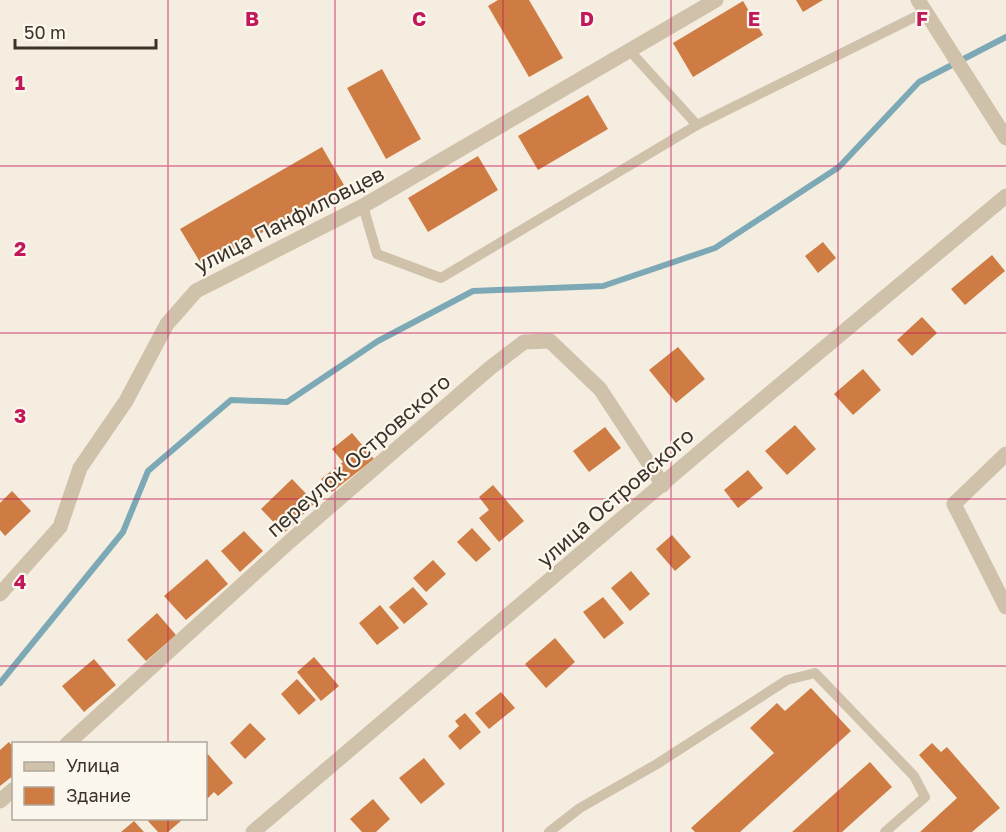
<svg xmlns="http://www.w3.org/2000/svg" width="1006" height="832" font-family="'Golos Text',sans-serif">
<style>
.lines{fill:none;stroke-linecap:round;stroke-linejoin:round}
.stream{stroke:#7ca9b5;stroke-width:6}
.building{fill:#ce7c44}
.lane{stroke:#cfc1aa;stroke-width:10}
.street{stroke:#cfc1aa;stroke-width:15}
.grid{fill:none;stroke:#c2185b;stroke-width:1.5;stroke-opacity:0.55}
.labels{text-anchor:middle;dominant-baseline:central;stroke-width:4.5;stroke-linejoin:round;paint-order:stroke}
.street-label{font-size:21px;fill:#3c322a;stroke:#fcf7ed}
.grid-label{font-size:20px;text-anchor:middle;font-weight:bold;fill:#c2185b;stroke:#fcf7ed;stroke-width:4.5;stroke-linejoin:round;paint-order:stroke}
</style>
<rect width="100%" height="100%" fill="#f5eee0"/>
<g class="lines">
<polyline class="stream" points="0,683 123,532 148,471 231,400 287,402 378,341 473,291 603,286 715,248 839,167 919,82 1006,37"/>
</g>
<g class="building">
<polygon points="498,0 529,0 563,58 529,77 488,6"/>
<polygon points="796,0 823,0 803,12"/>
<polygon points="743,1 763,35 693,77 673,43"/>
<polygon points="382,69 421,139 386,159 347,88"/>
<polygon points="588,95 608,129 538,170 518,136"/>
<polygon points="322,147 344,185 203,267 180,229"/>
<polygon points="478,156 498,190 428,232 408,198"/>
<polygon points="823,242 836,258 818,273 805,256"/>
<polygon points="992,255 1005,271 965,305 951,289"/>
<polygon points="922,317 937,333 912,356 897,340"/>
<polygon points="678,347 705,379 676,403 649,370"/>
<polygon points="863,369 881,390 853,415 834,394"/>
<polygon points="795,425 816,449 787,475 765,451"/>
<polygon points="605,427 621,448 589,472 573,451"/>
<polygon points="352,433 374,459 332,492 321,479 343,462 332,449"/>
<polygon points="748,470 763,488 738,508 724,490"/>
<polygon points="292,479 315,503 284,533 261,509"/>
<polygon points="493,485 524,521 499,542 479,518 489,510 479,497"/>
<polygon points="12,491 31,511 5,536 0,530 0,503"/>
<polygon points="472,528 491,549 476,562 457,542"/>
<polygon points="244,531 263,551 240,572 221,551"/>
<polygon points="672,535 691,557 675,571 656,549"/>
<polygon points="207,559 228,584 186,620 164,596"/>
<polygon points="433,560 446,574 426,592 413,578"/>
<polygon points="631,571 650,594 630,611 611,588"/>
<polygon points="413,587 428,604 404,624 389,607"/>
<polygon points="603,597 624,623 604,639 583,612"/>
<polygon points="380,605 399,628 377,645 359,623"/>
<polygon points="157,613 176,635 146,661 127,640"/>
<polygon points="555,638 575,662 546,688 525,664"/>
<polygon points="314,657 339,686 321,701 297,672"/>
<polygon points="94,659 116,685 84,712 62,686"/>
<polygon points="297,679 316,700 299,715 281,694"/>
<polygon points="811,688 851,731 740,832 695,832 691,828 774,753 750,728 777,703 785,711"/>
<polygon points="501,692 515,708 489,729 475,713"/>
<polygon points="465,713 481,732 460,750 448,736 459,726 455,721"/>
<polygon points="250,723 266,739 245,759 230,743"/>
<polygon points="9,742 14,748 14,775 0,786 0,750"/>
<polygon points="932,743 941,752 947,747 1000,808 972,832 920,832 957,798 919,755"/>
<polygon points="206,752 233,783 218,796 214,792 206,800"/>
<polygon points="424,758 445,784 421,804 399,778"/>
<polygon points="870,762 892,787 842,832 792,832"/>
<polygon points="373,799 390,819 376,832 362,832 350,819"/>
<polygon points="150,818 181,818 182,820 168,832 158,832 148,821"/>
<polygon points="134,821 144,832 121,832"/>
</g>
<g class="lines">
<g class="lane">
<polyline points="630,51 697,125"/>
<polyline points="363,206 377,254 441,278 697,125 925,12"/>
<polyline points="549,832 580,808 657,764 787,680 815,673 914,776 925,797 885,832"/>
</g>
<g class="street">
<polyline points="918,0 1006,138"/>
<polyline points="1006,454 954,504 1006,607"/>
<polyline points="0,594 60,527 80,468 126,401 167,324 196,291 363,206 716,0"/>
<polyline points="67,744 289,542 490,368 524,342 550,341 600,389 663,485"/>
<polyline points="0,801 14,789"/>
<polyline points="253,832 714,440 1006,196"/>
</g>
</g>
<path class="grid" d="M168,0V744M335,0V832M503,0V832M671,0V832M838,0V832M0,166H1006M0,333H1006M0,499H1006M0,666H1006M168,818V832"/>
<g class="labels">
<g class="street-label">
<text transform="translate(289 219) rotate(-27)">улица Панфиловцев</text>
<text transform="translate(358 455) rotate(-41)">переулок Островского</text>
<text transform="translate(615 497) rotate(-41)">улица Островского</text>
</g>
</g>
<g class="grid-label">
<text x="252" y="26">B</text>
<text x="419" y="26">C</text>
<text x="587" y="26">D</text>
<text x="754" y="26">E</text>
<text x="922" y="26">F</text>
<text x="20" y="90">1</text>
<text x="20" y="256">2</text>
<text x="20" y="423">3</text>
<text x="20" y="589">4</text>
</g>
<rect x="12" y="742" width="195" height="78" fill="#fcf7ed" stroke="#afa89f" stroke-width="1.5"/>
<rect x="24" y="762" width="30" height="9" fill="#cfc1aa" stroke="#afa89f" stroke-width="1.5"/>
<text x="66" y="772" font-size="18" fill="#3c322a">Улица</text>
<rect x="24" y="787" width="30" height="18" fill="#ce7c44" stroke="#afa89f" stroke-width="1.5"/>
<text x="66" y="802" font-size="18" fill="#3c322a">Здание</text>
<path d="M15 39v9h141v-9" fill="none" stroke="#3c322a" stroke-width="3"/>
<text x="24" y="39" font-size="18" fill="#3c322a" stroke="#fcf7ed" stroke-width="4.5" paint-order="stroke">50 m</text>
</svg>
